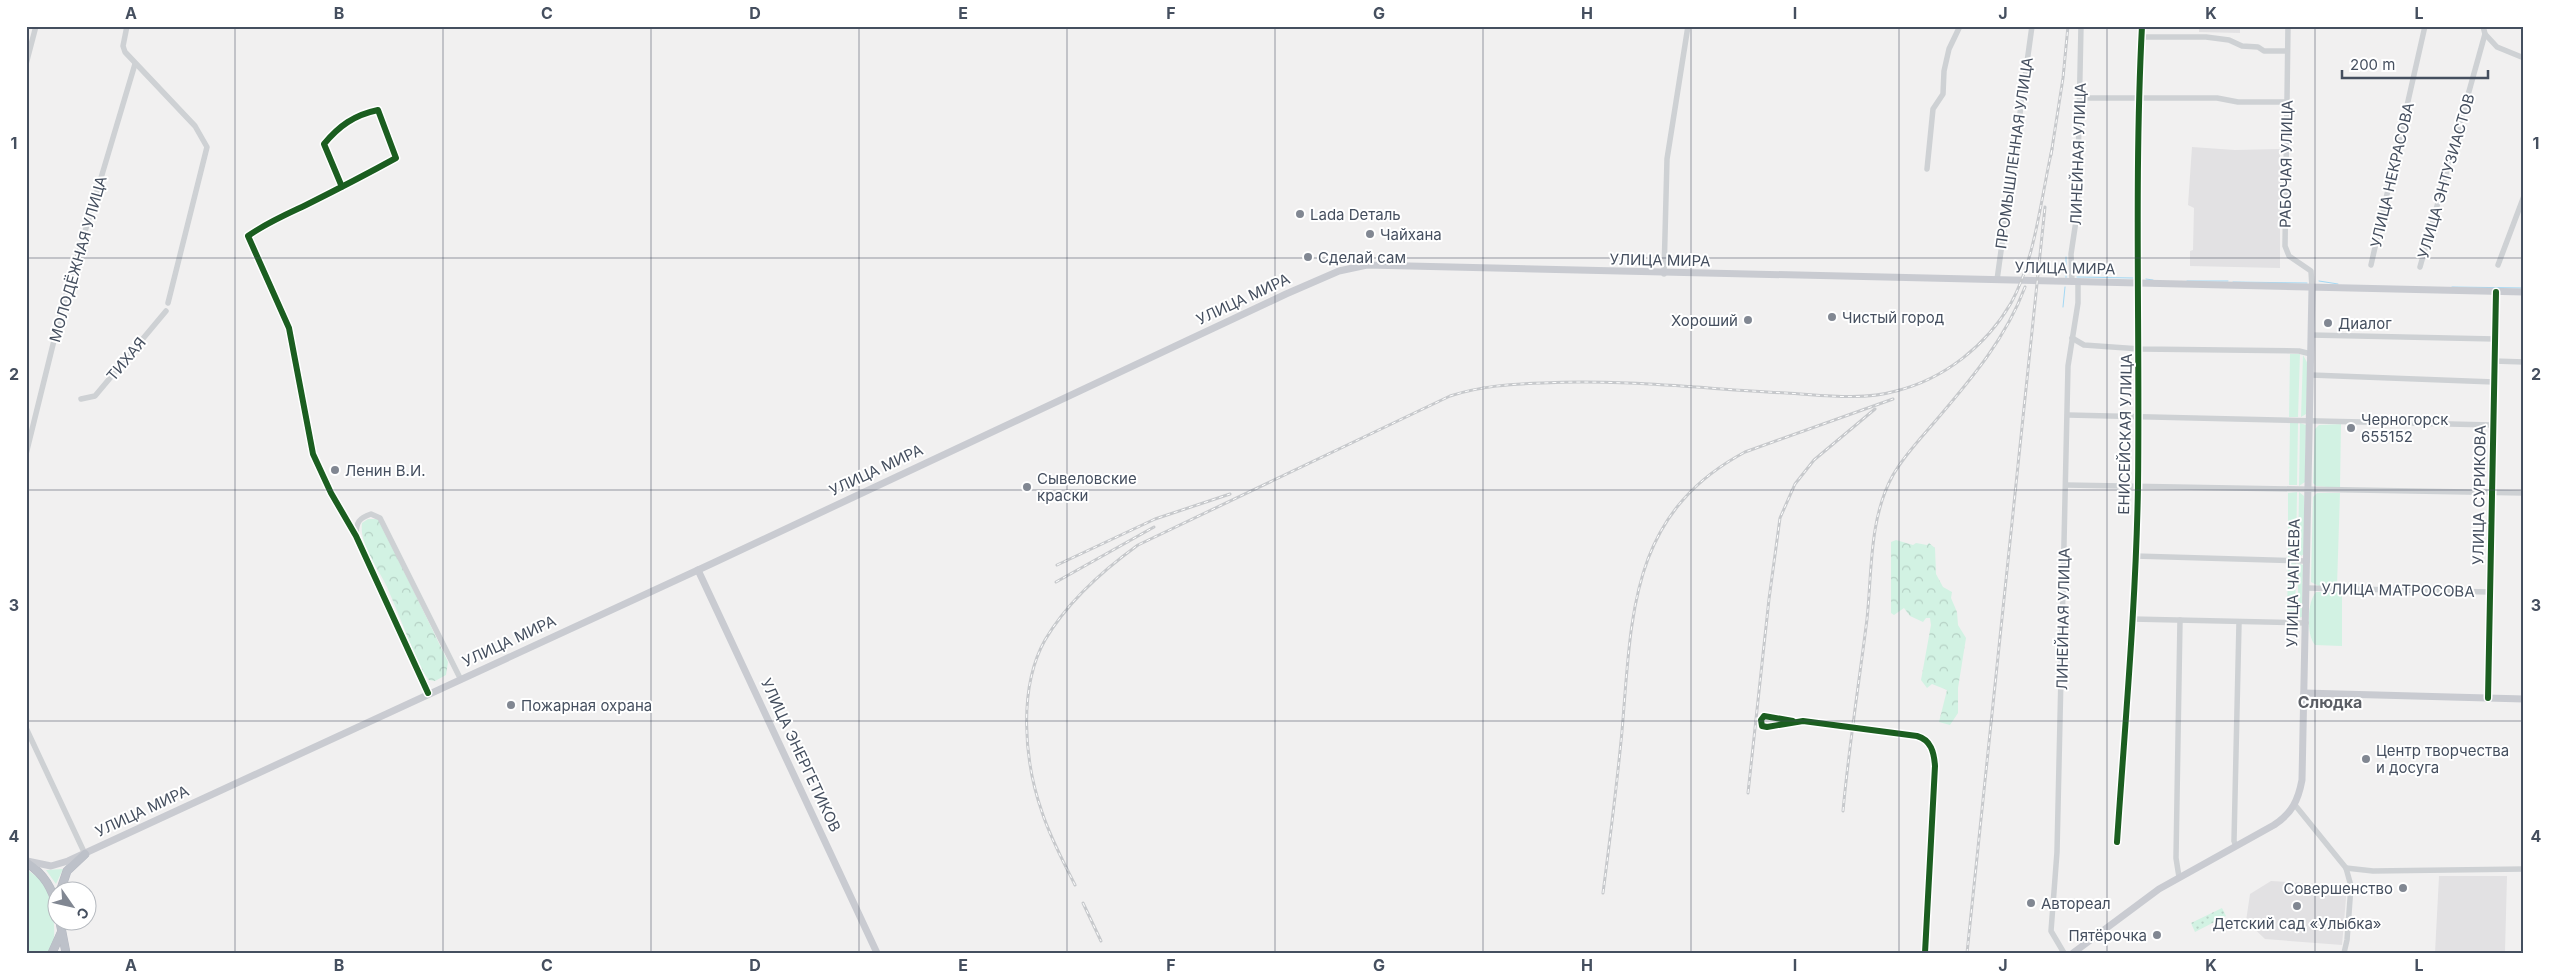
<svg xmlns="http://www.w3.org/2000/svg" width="2550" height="979" font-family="Inter,sans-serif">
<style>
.education{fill:#e2e1e3}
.grass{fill:#d2f2e3}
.forest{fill:url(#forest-crowns)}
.park{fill:url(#park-dots)}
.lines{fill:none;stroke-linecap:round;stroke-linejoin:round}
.stream{stroke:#a3d8f4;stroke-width:1}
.highway-casing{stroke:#b4b8c1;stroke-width:9}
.minor{stroke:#ced1d4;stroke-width:5.5}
.major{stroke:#c9cbd1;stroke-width:7}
.highway{stroke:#bdc1c9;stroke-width:8}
.rail-casing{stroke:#c7c9cc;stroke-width:3}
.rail{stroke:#fff;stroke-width:1;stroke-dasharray:4;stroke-linecap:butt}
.cycleway-casing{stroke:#fff;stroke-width:9}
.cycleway{stroke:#1b5e20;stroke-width:6}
.grid{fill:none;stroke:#454f5f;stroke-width:1;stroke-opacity:0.55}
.poi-dot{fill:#818792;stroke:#fff;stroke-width:2}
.labels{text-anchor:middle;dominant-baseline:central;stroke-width:4;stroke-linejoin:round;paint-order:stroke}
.street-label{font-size:15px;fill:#454f5f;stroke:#fff}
.poi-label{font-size:15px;fill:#454f5f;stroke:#fff;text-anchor:start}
.neighbourhood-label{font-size:16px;font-weight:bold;fill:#5b5e65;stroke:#fff}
.neatline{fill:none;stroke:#454f5f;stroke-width:2}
.grid-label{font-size:16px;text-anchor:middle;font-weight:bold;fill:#454f5f}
</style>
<defs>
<pattern id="forest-crowns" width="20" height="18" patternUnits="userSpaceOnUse" patternTransform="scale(1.25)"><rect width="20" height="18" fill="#d2f2e3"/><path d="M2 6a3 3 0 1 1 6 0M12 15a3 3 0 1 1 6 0" fill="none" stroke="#b6d1c5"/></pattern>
<pattern id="park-dots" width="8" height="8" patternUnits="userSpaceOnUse" patternTransform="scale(1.25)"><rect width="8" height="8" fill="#d2f2e3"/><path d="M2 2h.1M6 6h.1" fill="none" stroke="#b6d1c5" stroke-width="1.8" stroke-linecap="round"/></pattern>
</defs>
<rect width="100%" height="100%" fill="#f1f0f0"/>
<g class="education">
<polygon points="2199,26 2240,26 2240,33 2199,32"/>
<polygon points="2192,147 2235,150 2280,149 2280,268 2190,266 2190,251 2193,250 2194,208 2188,205"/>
<polygon points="2439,876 2507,876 2505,953 2435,953"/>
<polygon points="2271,881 2347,886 2342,945 2265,939 2246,921 2250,894"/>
</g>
<g class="grass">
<polygon points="2290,354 2300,354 2298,417 2289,417"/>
<polygon points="2303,355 2308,364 2306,414 2301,417"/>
<polygon points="2290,423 2298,423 2297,485 2289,485"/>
<polygon points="2300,423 2306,425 2305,482 2299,486"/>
<polygon points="2341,424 2340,488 2316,486 2313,483 2315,429 2319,425"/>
<polygon points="2297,492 2296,557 2288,558 2288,493"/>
<polygon points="2299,492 2304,496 2304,554 2298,558"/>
<polygon points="2317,493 2340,493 2337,586 2319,586 2311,582 2313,497"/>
<polygon points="2288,563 2296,563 2295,618 2287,618"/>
<polygon points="2298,563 2303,565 2302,617 2298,618"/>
<path d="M2316,592H2342V646L2315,645C2306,635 2307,602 2316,592Z"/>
<path d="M26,869C35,875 43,881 47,891C52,902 61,948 46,953C41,954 31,953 26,952Z"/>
<polygon points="63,869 56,884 46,870"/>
</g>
<g class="forest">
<path d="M368,519H379L448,662L446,675L435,681L429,680L421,669C409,642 399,614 387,587C378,568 359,544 362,523Z"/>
<polygon points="1896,540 1913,545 1916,543 1927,545 1929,543 1935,548 1936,574 1943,587 1952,592 1951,598 1957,612 1958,625 1966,638 1958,688 1958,713 1950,725 1939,722 1947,690 1932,684 1927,688 1921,680 1931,625 1930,618 1926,618 1923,622 1910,616 1904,608 1894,615 1891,613 1891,542"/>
</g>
<polygon class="park" points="2222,908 2226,916 2195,932 2191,923"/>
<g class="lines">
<g class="stream">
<polyline points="2077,277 2133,278"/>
<polyline points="2066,278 2066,257"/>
<polyline points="2146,279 2153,280"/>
<polyline points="2187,281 2228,281"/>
<polyline points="2319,281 2338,284"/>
<polyline points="2233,282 2307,283"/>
<polyline points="2452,287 2524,288"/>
<polyline points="2063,307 2065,287"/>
</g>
<g class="highway-casing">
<g id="highway">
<path d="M26,862C45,875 52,888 58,910"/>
<polyline points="60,892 67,871 85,854"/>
<polyline points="60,922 66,953"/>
<polyline points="52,953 61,933"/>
</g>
</g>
<g class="minor">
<polyline points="127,26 123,46 125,52 195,126 207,147 168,303"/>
<polyline points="2288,26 2285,246 2289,256 2311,271 2312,288"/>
<polyline points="2485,34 2497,47 2524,58"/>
<polyline points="2141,37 2206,37 2229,40 2242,46 2258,47 2264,51 2287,51"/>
<polyline points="26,64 36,26"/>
<polyline points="2081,98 2217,98 2238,102 2286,102"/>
<polyline points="1927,169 1933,109 1943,94 1944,71 1949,49 1960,26"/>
<path d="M342,187L324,144C339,126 354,115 378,110L396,158C367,174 336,190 306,205C287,214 266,223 248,236L289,328L313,454L331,493L356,536L428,693"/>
<polyline points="2371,265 2425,26"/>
<polyline points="2498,265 2524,196"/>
<polyline points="2420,267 2485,34 2483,26"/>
<polyline points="1664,274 1667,159 1688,26"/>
<polyline points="1997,280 2032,26"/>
<polyline points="2072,282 2071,254 2077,214 2081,26"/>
<polyline points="2311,335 2495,339"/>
<polyline points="2072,338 2084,345 2140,349 2299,351 2311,354"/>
<polyline points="2494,361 2524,362"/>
<polyline points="2311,375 2494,382"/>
<polyline points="81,399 95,396 166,311"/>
<polyline points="2068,415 2493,425"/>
<polyline points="26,454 61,312 135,64"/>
<polyline points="2066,485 2524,493"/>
<path d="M356,536C356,522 359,518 371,514L380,518L460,678"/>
<polyline points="2135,556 2307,561"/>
<polyline points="2306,588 2490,592"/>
<polyline points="2132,619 2306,623"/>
<polyline points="2488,698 2496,292"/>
<path d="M1793,721L1764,716L1761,720L1762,726L1767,727L1803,721L1917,736C1931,740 1934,752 1935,766L1925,953"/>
<polyline points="26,728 85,854"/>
<polyline points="2295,805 2346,868 2351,886 2347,940 2344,953"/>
<path d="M2117,842C2125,723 2136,604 2138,486C2140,333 2134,179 2142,26"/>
<polyline points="2236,846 2234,841 2239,623"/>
<polyline points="2346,868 2373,871 2524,869"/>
<polyline points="2179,877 2176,858 2180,620"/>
<polyline points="2064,953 2051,931 2057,852 2068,366 2078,303 2078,282"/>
</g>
<g class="major">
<polyline points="698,570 877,953"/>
<polyline points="2304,693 2524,699"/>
<polyline points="27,861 51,866 68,861 711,564 1286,294 1339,271 1367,265 2524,292"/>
<path d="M2073,953L2159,889L2274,825C2292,813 2298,801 2302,780L2312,288"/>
</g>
<use href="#highway" class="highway"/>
<g class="rail-casing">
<g id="rail">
<polyline points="2051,155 2063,78 2068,26"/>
<polyline points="1057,565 1155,519 1230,494"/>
<polyline points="1056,582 1154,527"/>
<polyline points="1748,793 1769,599 1780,518 1795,484 1814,460 1875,409"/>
<path d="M1843,811C1849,746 1859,683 1867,619C1872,572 1869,518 1893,475C1905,454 1922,437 1938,418C1972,378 2006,338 2025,287"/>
<path d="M1075,885C1063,861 1050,837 1042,812C1024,761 1018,688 1045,640C1068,601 1102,571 1138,545L1450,396C1481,386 1511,384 1543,383C1624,379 1706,389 1786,393C1822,395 1861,401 1896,391C1944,379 1986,346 2011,303C2035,260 2041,198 2052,149"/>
<path d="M1603,893C1610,839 1617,785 1622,731C1632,615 1629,514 1745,452L1893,399"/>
<polyline points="1083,903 1101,941"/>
<polyline points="1967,953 2045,207"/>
</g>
</g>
<use href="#rail" class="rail"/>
<g class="cycleway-casing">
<g id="cycleway">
<path d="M342,187L324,144C339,126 354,115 378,110L396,158C367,174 336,190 306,205C287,214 266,223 248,236L289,328L313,454L331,493L356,536L428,693"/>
<polyline points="2488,698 2496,292"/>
<path d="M1793,721L1764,716L1761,720L1762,726L1767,727L1803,721L1917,736C1931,740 1934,752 1935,766L1925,953"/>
<path d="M2117,842C2125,723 2136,604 2138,486C2140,333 2134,179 2142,26"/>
</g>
</g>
<use href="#cycleway" class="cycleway"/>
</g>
<path class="grid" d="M235,26V953M443,26V953M651,26V953M859,26V953M1067,26V953M1275,26V953M1483,26V953M1691,26V953M1899,26V953M2107,26V953M2315,26V953M26,258H2524M26,490H2524M26,721H2524"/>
<g class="poi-dot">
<circle cx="1300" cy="214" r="5"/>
<circle cx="1370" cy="234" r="5"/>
<circle cx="1308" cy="257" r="5"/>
<circle cx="1832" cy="317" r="5"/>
<circle cx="1748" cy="320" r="5"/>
<circle cx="2328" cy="323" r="5"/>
<circle cx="2351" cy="428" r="5"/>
<circle cx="335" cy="470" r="5"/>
<circle cx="1027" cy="487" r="5"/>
<circle cx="511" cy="705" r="5"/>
<circle cx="2366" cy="759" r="5"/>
<circle cx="2403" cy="888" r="5"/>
<circle cx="2031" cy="903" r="5"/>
<circle cx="2297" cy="906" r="5"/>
<circle cx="2157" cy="935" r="5"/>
</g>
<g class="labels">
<g class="street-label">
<text transform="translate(2014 153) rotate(-82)">ПРОМЫШЛЕННАЯ УЛИЦА</text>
<text transform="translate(2078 154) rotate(-88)">ЛИНЕЙНАЯ УЛИЦА</text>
<text transform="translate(2286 164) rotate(-89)">РАБОЧАЯ УЛИЦА</text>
<text transform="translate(2392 175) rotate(-77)">УЛИЦА НЕКРАСОВА</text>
<text transform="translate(2446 176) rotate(-74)">УЛИЦА ЭНТУЗИАСТОВ</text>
<text transform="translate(78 259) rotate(-74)">МОЛОДЁЖНАЯ УЛИЦА</text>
<text transform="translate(1660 260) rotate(1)">УЛИЦА МИРА</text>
<text transform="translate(2065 268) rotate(1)">УЛИЦА МИРА</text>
<text transform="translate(1243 299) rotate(-25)">УЛИЦА МИРА</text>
<text transform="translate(126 359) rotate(-50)">ТИХАЯ</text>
<text transform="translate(2125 434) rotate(-89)">ЕНИСЕЙСКАЯ УЛИЦА</text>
<text transform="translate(876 470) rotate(-25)">УЛИЦА МИРА</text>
<text transform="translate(2479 495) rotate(-89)">УЛИЦА СУРИКОВА</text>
<text transform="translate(2293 583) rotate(-89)">УЛИЦА ЧАПАЕВА</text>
<text transform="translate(2398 590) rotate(1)">УЛИЦА МАТРОСОВА</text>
<text transform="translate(2063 619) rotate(-89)">ЛИНЕЙНАЯ УЛИЦА</text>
<text transform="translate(509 641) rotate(-25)">УЛИЦА МИРА</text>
<text transform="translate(801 755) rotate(65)">УЛИЦА ЭНЕРГЕТИКОВ</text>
<text transform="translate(142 811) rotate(-25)">УЛИЦА МИРА</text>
</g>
<g class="poi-label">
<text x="1310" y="214">Lada Dеталь</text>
<text x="1380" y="234">Чайхана</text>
<text x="1318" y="257">Сделай сам</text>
<text x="1842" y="317">Чистый город</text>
<text x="1738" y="320" text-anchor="end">Хороший</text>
<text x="2338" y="323">Диалог</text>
<text x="2361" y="419">Черногорск<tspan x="2361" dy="17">655152</tspan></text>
<text x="345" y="470">Ленин В.И.</text>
<text x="1037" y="478">Сывеловские<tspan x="1037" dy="17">краски</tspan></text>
<text x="521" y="705">Пожарная охрана</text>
<text x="2376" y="750">Центр творчества<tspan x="2376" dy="17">и досуга</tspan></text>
<text x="2393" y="888" text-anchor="end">Совершенство</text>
<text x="2041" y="903">Автореал</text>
<text x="2297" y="923" text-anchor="middle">Детский сад «Улыбка»</text>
<text x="2147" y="935" text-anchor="end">Пятёрочка</text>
</g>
<g class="neighbourhood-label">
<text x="2330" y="702">Слюдка</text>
</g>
</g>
<rect width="2550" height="979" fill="none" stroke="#ffffff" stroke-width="55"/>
<g transform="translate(72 906) rotate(124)"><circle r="24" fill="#ffffff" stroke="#b5b9bf"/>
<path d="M0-4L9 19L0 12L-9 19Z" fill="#818792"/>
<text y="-8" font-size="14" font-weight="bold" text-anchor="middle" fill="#454f5f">С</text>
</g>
<path d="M2342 70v8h146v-8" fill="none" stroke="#454f5f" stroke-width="2.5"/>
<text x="2350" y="70" font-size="15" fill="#454f5f" stroke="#ffffff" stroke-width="4" paint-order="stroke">200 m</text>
<rect x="28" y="28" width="2494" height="924" class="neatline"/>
<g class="grid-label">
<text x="131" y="19">A</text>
<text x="339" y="19">B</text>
<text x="547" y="19">C</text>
<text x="755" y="19">D</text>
<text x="963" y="19">E</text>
<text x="1171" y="19">F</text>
<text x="1379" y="19">G</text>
<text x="1587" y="19">H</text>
<text x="1795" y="19">I</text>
<text x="2003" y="19">J</text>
<text x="2211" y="19">K</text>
<text x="2419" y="19">L</text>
<text x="14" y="149">1</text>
<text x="2536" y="149">1</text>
<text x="14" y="380">2</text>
<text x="2536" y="380">2</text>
<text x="14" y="611">3</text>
<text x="2536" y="611">3</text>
<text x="14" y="842">4</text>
<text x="2536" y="842">4</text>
<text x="131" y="971">A</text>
<text x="339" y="971">B</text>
<text x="547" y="971">C</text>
<text x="755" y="971">D</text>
<text x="963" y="971">E</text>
<text x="1171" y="971">F</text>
<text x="1379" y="971">G</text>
<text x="1587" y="971">H</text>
<text x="1795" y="971">I</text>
<text x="2003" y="971">J</text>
<text x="2211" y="971">K</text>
<text x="2419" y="971">L</text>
</g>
</svg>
